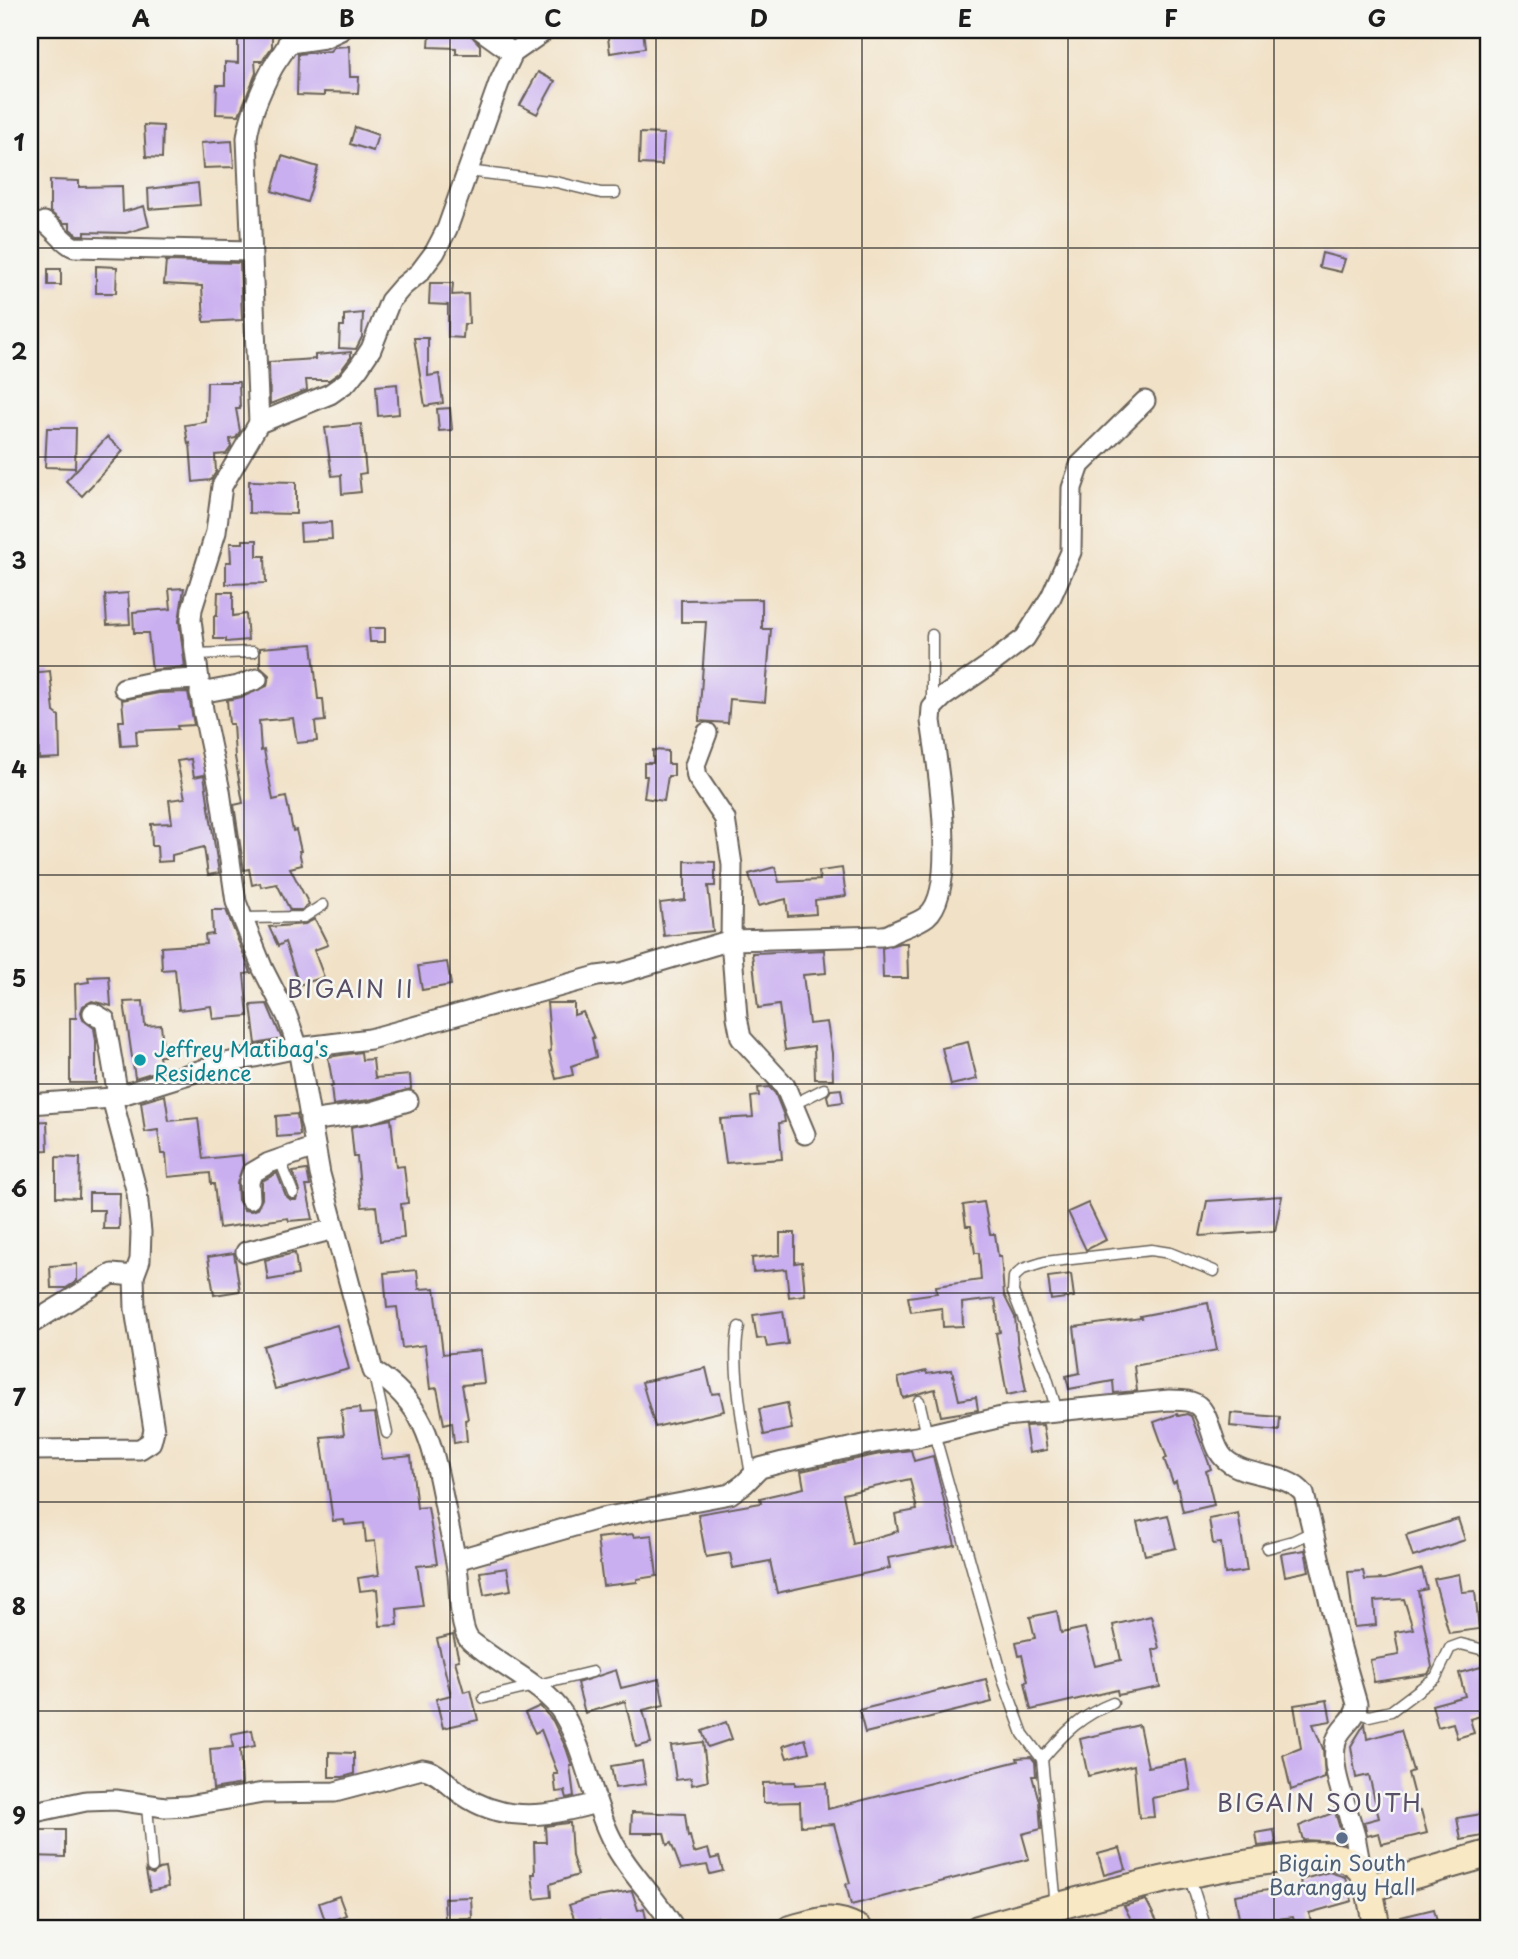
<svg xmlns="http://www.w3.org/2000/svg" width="1518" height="1959" font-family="'Playpen Sans',sans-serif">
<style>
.building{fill:#c9aef0;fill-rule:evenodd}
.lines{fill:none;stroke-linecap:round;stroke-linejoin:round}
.lane-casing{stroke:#676158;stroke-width:13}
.street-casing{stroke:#676158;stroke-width:23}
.secondary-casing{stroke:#676158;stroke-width:30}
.lane{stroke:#fff;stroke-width:10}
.street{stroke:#fff;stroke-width:19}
.secondary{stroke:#f8e8c3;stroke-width:26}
.grid{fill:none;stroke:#1c1c1c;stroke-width:2;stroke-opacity:0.55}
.culture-dot{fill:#0f9aa8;stroke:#f6f6f2;stroke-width:2.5}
.service-dot{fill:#5c6f8a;stroke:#f6f6f2;stroke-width:2.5}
.labels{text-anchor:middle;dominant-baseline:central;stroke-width:5;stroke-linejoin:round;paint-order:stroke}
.culture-label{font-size:21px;fill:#0d838f;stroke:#f6f6f2;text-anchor:start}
.service-label{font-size:21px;fill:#4e5e75;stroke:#f6f6f2}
.quarter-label{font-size:24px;letter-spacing:2px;fill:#594f66;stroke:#f6f6f2}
.neatline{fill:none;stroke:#1c1c1c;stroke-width:2.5}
.grid-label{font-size:23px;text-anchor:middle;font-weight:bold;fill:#1c1c1c}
</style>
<rect width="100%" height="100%" fill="#f6f6f2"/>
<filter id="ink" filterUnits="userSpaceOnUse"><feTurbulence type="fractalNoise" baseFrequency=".0143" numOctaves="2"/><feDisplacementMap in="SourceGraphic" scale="14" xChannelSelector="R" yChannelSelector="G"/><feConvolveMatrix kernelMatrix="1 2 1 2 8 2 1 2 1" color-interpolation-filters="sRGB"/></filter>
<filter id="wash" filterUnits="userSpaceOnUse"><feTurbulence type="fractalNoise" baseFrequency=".00686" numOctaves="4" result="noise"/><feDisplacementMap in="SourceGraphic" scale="28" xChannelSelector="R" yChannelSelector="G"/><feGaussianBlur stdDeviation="1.57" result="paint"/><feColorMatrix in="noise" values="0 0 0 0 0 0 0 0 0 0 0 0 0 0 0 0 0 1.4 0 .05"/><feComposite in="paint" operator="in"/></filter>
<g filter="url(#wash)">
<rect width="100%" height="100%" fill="#f1e1c6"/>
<g id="blocks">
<g class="building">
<polygon points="607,30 643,30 645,48 610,53"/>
<polygon points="430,31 469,33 480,45 480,54 456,54 456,48 429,47"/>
<polygon points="238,36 272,36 272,47 262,61 255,61 256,73 239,115 216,114 217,85 225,85 225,62 238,63"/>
<polygon points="349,46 350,77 359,77 358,93 324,92 324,96 297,95 298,54 330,51 334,47"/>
<polygon points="538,72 555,81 537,114 520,105"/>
<polygon points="144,125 163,126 162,158 146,157"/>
<polygon points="355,127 378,135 373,151 350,144"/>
<polygon points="640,133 664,134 662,165 639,164"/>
<polygon points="232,141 234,167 203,168 201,143"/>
<polygon points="282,156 318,167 307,202 272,191"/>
<polygon points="50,180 79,181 79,187 122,186 123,212 144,206 149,226 126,233 85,232 85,235 77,235 70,229 70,223 64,223 50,212"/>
<polygon points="198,183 200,205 149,209 148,189"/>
<polygon points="1322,253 1345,259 1341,272 1319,267"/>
<polygon points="166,261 240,263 242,320 204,322 202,286 164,284"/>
<polygon points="96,266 117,267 116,293 96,293"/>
<rect x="48" y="269" width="13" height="16"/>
<polygon points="430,283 453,283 452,295 468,294 469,324 464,324 463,338 448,337 448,305 429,304"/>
<polygon points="363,313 362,337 356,349 339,348 340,326 344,326 344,315"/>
<polygon points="414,338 428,338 428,376 439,374 443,403 425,406"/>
<polygon points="351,352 351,357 339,373 329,380 306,380 307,390 270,404 269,362 315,359 315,355"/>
<polygon points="207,382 239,382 240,409 236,409 240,431 236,438 230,439 231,447 226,454 215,455 216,472 211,480 193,482 190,443 188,444 185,425 206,422"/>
<polygon points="397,384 399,414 378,416 376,386"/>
<polygon points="450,408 452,430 439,431 437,409"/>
<polygon points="361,424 366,473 359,474 361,492 342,494 341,475 332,476 325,428"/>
<polygon points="47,428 76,428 75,468 45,467"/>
<polygon points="107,437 123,451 82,496 66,481"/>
<polygon points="249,481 296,482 296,514 249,513"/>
<polygon points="331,522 332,539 301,541 300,524"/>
<polygon points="243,540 257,540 257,556 265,556 266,583 226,584 226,562 231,562 230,543 243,543"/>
<polygon points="184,588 179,621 185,667 152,670 148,633 134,633 133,612 171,609 169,589"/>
<polygon points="218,592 233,592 233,616 246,614 248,640 226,642 226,639 214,639 214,616 217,616"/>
<polygon points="128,593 130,624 107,625 105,595"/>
<polygon points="762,599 762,629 771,629 765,702 730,699 728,723 699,721 706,622 681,622 681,600"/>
<polygon points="369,628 385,628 385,642 370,642"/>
<polygon points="312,644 318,699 323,699 325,721 315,722 317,741 297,743 293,718 259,721 261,751 264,750 273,800 286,797 293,831 296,830 301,851 299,851 302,865 290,868 309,904 302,910 290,910 277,884 261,887 260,883 252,885 249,869 244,870 234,805 243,803 235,757 233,724 229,724 227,700 242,697 267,686 269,675 260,667 260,648"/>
<polygon points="50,671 54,712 59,716 60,758 39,759 37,711 32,712 30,673"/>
<polygon points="188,692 194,725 177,726 178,729 136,731 137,745 121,746 119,721 124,721 122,700 159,693"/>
<polygon points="653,750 668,751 668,764 674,764 674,776 668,776 664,801 644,798 647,776 644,776 644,763 653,763"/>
<polygon points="191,759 194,777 204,775 219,873 208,875 204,847 172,855 172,861 158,862 157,846 152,846 151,824 172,823 169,800 185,798 177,761"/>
<polygon points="685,861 715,862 715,886 708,886 713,931 664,936 660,903 685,900"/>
<polygon points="775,867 779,882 820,880 819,871 842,868 846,896 815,900 816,914 788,916 786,899 758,906 749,874"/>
<polygon points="212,910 226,910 251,973 244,974 248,1016 213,1019 211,1006 179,1010 175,969 162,970 161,947 206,944 205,935 213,934"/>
<polygon points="315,919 328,945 314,950 324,977 299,985 285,942 278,946 269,927 305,924"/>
<polygon points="900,943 907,943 908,978 883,978 882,948"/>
<polygon points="824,950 826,973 803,975 809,1024 827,1022 832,1053 833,1079 815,1079 814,1046 785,1050 779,1005 758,1008 752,953"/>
<polygon points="447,962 451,985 422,990 418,966"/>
<polygon points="109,976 111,1006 92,1001 83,1006 81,1012 83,1020 94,1028 96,1041 96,1083 70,1083 70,1018 76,1018 75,984 89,982 88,977"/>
<polygon points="143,1001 145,1026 161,1025 164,1056 159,1056 161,1070 135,1078 124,1002"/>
<polygon points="547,1003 574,1003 574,1015 583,1012 594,1038 592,1038 596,1057 571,1066 573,1075 556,1079 549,1052 551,1051"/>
<polygon points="267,1004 282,1039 256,1044 251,1005"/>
<polygon points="968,1042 977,1079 951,1085 942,1048"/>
<polygon points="361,1052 362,1060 373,1059 375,1078 410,1075 411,1089 369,1100 333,1105 331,1086 333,1086 328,1057"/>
<polygon points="769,1087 775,1093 784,1116 785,1122 779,1123 782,1159 726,1163 720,1119 753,1117 751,1097 759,1096 758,1088"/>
<polygon points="841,1089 843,1102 829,1104 827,1096 831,1090"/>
<polygon points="165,1095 169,1121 198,1118 203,1159 242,1155 243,1165 237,1183 238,1200 244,1210 251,1211 257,1209 262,1199 262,1181 277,1173 286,1196 291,1200 296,1200 300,1191 293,1172 307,1170 310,1186 306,1186 313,1219 289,1221 288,1218 219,1228 214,1184 211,1184 210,1173 168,1177 166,1154 161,1154 158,1130 145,1132 141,1102"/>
<polygon points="297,1114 300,1135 277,1137 276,1116"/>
<polygon points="391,1119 396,1167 404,1166 408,1203 401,1204 404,1238 380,1241 376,1206 362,1207 357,1157 354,1157 351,1127"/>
<polygon points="47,1121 48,1150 30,1151 30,1122"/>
<polygon points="56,1157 80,1158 79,1198 56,1197"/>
<polygon points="89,1193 120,1193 119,1229 103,1229 104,1210 89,1210"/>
<polygon points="1282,1196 1275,1231 1200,1236 1207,1201"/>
<polygon points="984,1202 990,1234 995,1234 998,1256 1001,1256 1004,1295 1015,1317 1018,1348 1026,1391 1007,1395 996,1333 1000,1332 995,1299 962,1303 963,1326 943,1327 942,1308 911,1312 908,1297 937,1293 936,1286 981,1280 979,1253 975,1253 971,1226 966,1226 963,1205"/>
<polygon points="1088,1203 1106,1240 1086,1250 1068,1212"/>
<polygon points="780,1233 795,1233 795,1263 802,1262 805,1295 789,1297 786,1269 753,1272 752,1258 780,1255"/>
<polygon points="234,1253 240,1291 214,1295 208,1257"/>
<polygon points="295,1253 298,1275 268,1280 265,1260"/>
<polygon points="77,1264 77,1281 66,1288 51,1288 50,1266"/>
<polygon points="417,1270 419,1289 435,1288 443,1354 480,1350 484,1383 462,1385 468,1419 465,1420 467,1441 454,1443 452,1422 444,1424 437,1388 430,1389 425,1345 402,1348 397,1307 387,1308 384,1273"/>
<polygon points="1071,1274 1074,1297 1051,1300 1048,1277"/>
<polygon points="1208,1303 1217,1350 1134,1366 1137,1391 1114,1393 1113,1381 1069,1389 1066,1376 1080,1373 1074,1327 1141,1318 1140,1316"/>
<polygon points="783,1311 788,1344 767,1347 765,1338 757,1339 753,1315"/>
<polygon points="337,1325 349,1369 275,1389 263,1346"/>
<polygon points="706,1368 712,1394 720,1393 724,1411 655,1427 642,1382"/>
<polygon points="952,1370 959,1400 976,1397 978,1410 941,1416 935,1389 903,1398 898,1378 926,1371 927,1374"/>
<polygon points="787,1403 792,1429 764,1435 759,1409"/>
<polygon points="359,1408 360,1414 375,1413 382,1459 411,1456 417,1508 428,1507 437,1564 417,1566 423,1606 397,1609 398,1625 380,1626 377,1589 360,1591 358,1578 379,1575 375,1541 366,1542 364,1523 345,1525 344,1520 333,1521 321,1437 344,1435 341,1410"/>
<polygon points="1231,1413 1280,1417 1279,1431 1230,1426"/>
<polygon points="1177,1414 1178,1416 1187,1414 1191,1416 1211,1469 1206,1471 1214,1505 1183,1512 1176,1481 1173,1483 1164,1459 1167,1458 1154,1422"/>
<polygon points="1043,1425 1047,1450 1029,1453 1025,1426"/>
<path d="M911,1450L914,1461L933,1456L955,1545L888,1558L890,1568L777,1593L770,1561L733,1568L730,1553L706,1557L698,1514L761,1503L760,1498L804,1488L801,1471L880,1454ZM910,1479L917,1510L895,1514L898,1531L853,1544L843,1494Z"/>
<polygon points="1238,1513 1247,1571 1225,1574 1221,1543 1213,1544 1209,1519"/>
<polygon points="1168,1515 1176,1548 1145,1555 1137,1522"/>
<polygon points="1458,1519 1465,1540 1413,1557 1406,1535"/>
<polygon points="633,1534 634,1537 652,1535 657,1576 637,1579 637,1582 603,1586 597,1538"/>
<polygon points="1305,1550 1309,1571 1285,1576 1281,1554"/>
<polygon points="507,1568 511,1590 484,1595 480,1572"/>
<polygon points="1422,1569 1427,1589 1418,1591 1432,1667 1428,1674 1374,1682 1370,1660 1399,1655 1395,1632 1413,1629 1404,1599 1374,1601 1376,1625 1354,1627 1348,1572 1363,1571 1365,1580 1385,1579"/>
<polygon points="1459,1574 1462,1592 1475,1591 1479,1629 1449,1633 1434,1579"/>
<polygon points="1057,1611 1061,1633 1085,1628 1095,1666 1121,1660 1113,1625 1151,1616 1159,1648 1153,1650 1160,1687 1118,1695 1117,1690 1031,1710 1025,1682 1028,1681 1022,1655 1019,1656 1016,1642 1035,1638 1030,1617"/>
<polygon points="453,1635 459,1660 455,1661 464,1692 471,1690 478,1720 443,1728 436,1699 451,1695 437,1639"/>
<polygon points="1488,1665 1488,1714 1470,1719 1474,1733 1457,1738 1453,1723 1438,1727 1432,1705 1465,1696 1459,1673"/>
<polygon points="616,1670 621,1688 659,1679 664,1705 643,1710 651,1743 636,1747 625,1701 585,1713 577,1683"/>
<polygon points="986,1679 992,1702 865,1733 859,1710"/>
<polygon points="1327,1700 1331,1721 1313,1724 1323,1749 1325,1778 1291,1790 1283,1755 1301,1748 1294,1705"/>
<polygon points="540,1706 553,1721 566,1748 572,1766 570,1766 574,1796 567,1798 565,1791 556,1792 554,1774 558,1774 541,1730 535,1733 525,1713"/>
<polygon points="726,1722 732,1739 708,1747 702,1731"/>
<polygon points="1365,1723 1367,1739 1401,1730 1413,1771 1408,1773 1418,1811 1421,1810 1427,1833 1382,1844 1379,1833 1367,1836 1364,1822 1379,1818 1369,1775 1356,1778 1351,1746"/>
<polygon points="1139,1725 1148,1767 1186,1760 1191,1790 1152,1798 1154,1817 1139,1818 1134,1765 1088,1776 1080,1739"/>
<polygon points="252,1730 255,1746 240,1749 242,1784 213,1789 210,1749 233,1747 231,1734"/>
<polygon points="805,1739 809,1752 787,1758 783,1746"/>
<polygon points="703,1742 708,1781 692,1785 691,1778 676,1780 671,1746"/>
<polygon points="329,1752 354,1753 354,1774 343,1777 329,1777"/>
<polygon points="1031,1757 1035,1762 1036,1776 1032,1776 1039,1801 1041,1829 1022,1834 1029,1859 851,1905 846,1884 850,1883 834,1824 801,1826 800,1802 763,1803 763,1783 795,1782 795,1785 826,1783 828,1809 1018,1761 1017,1758"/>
<polygon points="642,1761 646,1784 615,1788 611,1766"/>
<polygon points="632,1812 685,1814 688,1837 690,1836 694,1853 708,1849 711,1859 719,1857 723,1871 710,1874 707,1865 681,1869 671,1843 667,1845 664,1833 631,1833"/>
<polygon points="1335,1812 1344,1842 1303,1840 1299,1826"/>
<polygon points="1488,1813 1488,1835 1461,1840 1457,1818"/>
<polygon points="567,1823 570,1823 572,1856 578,1875 550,1884 551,1897 535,1899 532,1874 535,1874 534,1842 546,1842 545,1826"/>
<polygon points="32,1830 65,1830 65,1857 30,1856"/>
<polygon points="1274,1830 1276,1844 1258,1846 1256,1833"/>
<polygon points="1120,1848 1126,1869 1104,1875 1098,1854"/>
<polygon points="165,1868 168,1887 150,1891 146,1871 153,1874 159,1869"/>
<polygon points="1329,1872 1345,1877 1352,1901 1309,1913 1313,1929 1296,1929 1293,1917 1240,1924 1235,1895 1301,1885 1300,1880"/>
<polygon points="632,1891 638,1910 644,1908 648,1929 600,1929 599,1921 578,1928 569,1905 586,1899"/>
<polygon points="339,1896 346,1915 326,1923 319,1903"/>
<polygon points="471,1897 472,1918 445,1919 444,1898"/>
<polygon points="1146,1900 1161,1929 1136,1929 1124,1906"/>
<polygon points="1434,1909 1439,1929 1404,1929 1401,1917"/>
</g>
</g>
</g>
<g filter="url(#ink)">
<use href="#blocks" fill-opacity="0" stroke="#676158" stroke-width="2"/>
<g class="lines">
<g class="lane-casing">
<g id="lane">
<polyline points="468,171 556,182 601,193 615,193"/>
<polyline points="932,635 932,705"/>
<polyline points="195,654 253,652"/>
<polyline points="243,918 304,917 323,905"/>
<polyline points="794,1104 824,1089"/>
<polyline points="280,1160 293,1193"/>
<path d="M739,1327C730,1361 745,1438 751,1475"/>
<polyline points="374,1375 387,1433"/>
<polyline points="919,1401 927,1435"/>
<polyline points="1057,1411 1046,1375 1013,1292 1014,1277 1023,1269 1045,1262 1151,1250 1170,1253 1214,1271"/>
<polyline points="934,1433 1004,1682 1023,1734 1042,1759 1056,1906"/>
<polyline points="1267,1548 1293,1541 1312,1532"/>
<polyline points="484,1698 592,1672"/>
<polyline points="1357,1712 1369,1716 1391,1711 1436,1677 1450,1648 1461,1644 1488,1651"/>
<path d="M1042,1759C1064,1733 1082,1715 1113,1703"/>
<polyline points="147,1806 152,1867"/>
<polyline points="1189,1875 1206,1929"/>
</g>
</g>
<g class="street-casing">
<g id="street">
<polyline points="481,30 513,53"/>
<path d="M546,30L513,53L499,83L447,229L435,252L420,272L402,287L390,301L371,349L359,367L347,382L330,394L259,423L222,486L216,532L192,609L191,620L203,710L220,791L236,902L263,969L287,1016L298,1048L320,1174L373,1371C428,1405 433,1449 445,1507C449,1530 455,1552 458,1575C460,1591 459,1624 468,1638C471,1643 479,1647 484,1651C507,1669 548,1689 563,1714C586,1752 591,1798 611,1838C627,1871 656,1897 675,1929"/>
<polyline points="290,43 324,38 341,30"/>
<path d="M44,222C56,229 62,242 74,247L251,251"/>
<path d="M259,423L247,138C250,114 261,90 272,69C280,54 290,48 290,30"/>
<polyline points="124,688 157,681 198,679"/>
<polyline points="200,693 238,686 257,679"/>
<polyline points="707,733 695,765 697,777 725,819 732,865 731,940 737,1017 741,1038 785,1086 805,1134"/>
<polyline points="93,1013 105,1020 118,1096"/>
<path d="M30,1104L112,1098L221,1064L298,1048L370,1039L597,976L621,973L731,940L882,936L888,935C900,928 917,924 927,916C959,889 937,761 931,721L932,708L943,697L988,666L1025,638L1051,597L1071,552L1072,488L1080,465L1145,401"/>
<polyline points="310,1121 372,1112 408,1101"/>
<polyline points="250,1199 249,1182 252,1173 269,1163 315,1147"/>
<polyline points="246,1252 334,1229"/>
<polyline points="34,1322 112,1274 134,1276"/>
<polyline points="30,1450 140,1449 151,1442 154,1430 135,1309 134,1276 140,1260 141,1232 137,1193 112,1098"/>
<path d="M456,1560L602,1518L730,1494L744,1484L760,1468L783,1462L878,1442L917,1437L1006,1416L1169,1400C1176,1400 1184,1400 1191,1402C1213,1408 1209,1447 1226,1460C1248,1479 1286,1471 1304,1494L1339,1641L1357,1704C1357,1720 1340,1726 1336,1741C1329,1770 1348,1808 1355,1836C1357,1847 1359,1858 1361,1868"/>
<path d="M30,1807L35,1812L86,1801L116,1800L165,1807L187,1806L263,1793L335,1792L422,1769C437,1770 450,1787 463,1795C505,1824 551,1816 596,1803"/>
</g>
</g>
<g class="secondary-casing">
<g id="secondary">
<polyline points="1369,1888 1377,1929"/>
<path d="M790,1929C819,1922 830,1914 859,1929"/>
<path d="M978,1929C1075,1901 1172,1873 1273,1860C1295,1857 1326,1851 1347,1860C1360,1865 1365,1874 1369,1888L1488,1854"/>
</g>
</g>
<use href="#lane" class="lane"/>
<use href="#street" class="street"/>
<use href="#secondary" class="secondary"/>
</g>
</g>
<path class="grid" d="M244,30V1929M450,30V1929M656,30V1929M862,30V1929M1068,30V1929M1274,30V1929M30,248H1488M30,457H1488M30,666H1488M30,875H1488M30,1084H1488M30,1293H1488M30,1502H1488M30,1711H1488"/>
<circle class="culture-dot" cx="140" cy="1060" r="7"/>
<circle class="service-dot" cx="1342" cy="1838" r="7"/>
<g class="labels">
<g class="culture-label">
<text x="154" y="1048">Jeffrey Matibag's<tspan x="154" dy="24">Residence</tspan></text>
</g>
<g class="service-label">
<text x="1342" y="1862">Bigain South<tspan x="1342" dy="24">Barangay Hall</tspan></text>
</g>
<g class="quarter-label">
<text x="351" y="988">BIGAIN II</text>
<text x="1320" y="1802">BIGAIN SOUTH</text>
</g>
</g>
<rect width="1518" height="1959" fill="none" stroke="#f6f6f2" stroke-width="77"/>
<rect x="38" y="38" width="1442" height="1882" class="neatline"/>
<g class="grid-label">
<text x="141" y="27">A</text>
<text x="347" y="27">B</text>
<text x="553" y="27">C</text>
<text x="759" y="27">D</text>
<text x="965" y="27">E</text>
<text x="1171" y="27">F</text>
<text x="1377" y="27">G</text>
<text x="19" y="151">1</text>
<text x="19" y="360">2</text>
<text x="19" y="569">3</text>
<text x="19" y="778">4</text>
<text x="19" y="987">5</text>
<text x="19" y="1197">6</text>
<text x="19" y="1406">7</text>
<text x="19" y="1615">8</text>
<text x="19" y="1824">9</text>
</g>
</svg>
